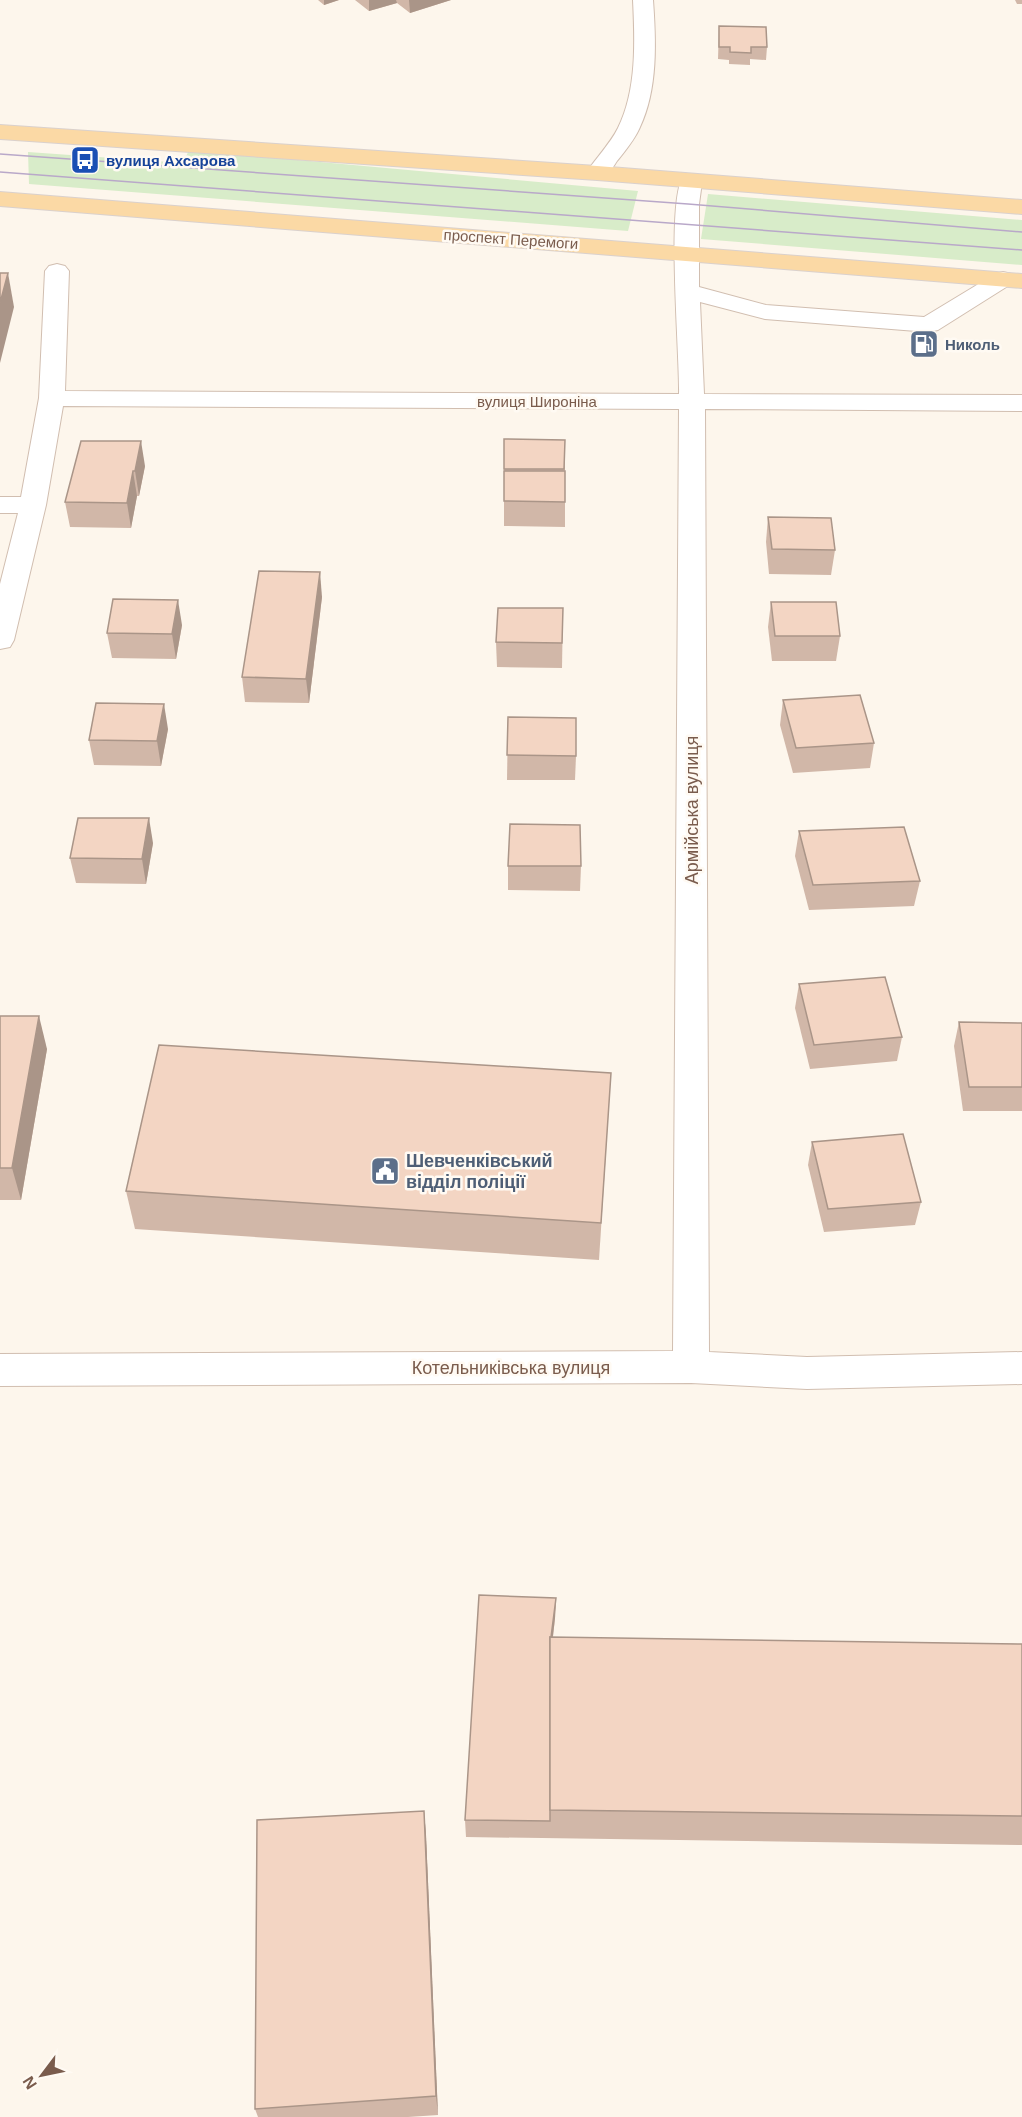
<svg xmlns="http://www.w3.org/2000/svg" width="1022" height="2117" font-family="Helvetica,sans-serif">
<style>
.green{fill:#d8ecc9}
.lines{fill:none;stroke-linecap:round;stroke-linejoin:round}
.minor-casing{stroke:#d1beb0;stroke-width:2}
.major-casing{stroke:#dad1cd;stroke-width:2}
.minor{fill:#fff;fill-rule:evenodd}
.major{fill:#fbd9a5;fill-rule:evenodd}
.tram{stroke:#b9a8c9;stroke-width:1.5}
.wall{fill:#d1b7a8}
.shaded-wall{fill:#aa9588}
.building{fill:#f3d5c3;stroke:#aa9588;stroke-width:1.5}
.labels{text-anchor:middle;dominant-baseline:central;stroke-width:5;stroke-linejoin:round;paint-order:stroke}
.far-transit-label{font-size:15px;font-weight:bold;fill:#164399;stroke:#fffaf3;text-anchor:start}
.far-street-label{font-size:15px;fill:#7a5c4d;stroke:#fffaf3}
.far-service-label{font-size:15px;font-weight:bold;fill:#4e5e75;stroke:#fffaf3;text-anchor:start}
.street-label{font-size:18px;fill:#7a5c4d;stroke:#fffaf3}
.service-label{font-size:18px;font-weight:bold;fill:#4e5e75;stroke:#fffaf3;text-anchor:start}
</style>
<rect width="100%" height="100%" fill="#fdf6ec"/>
<g class="green">
<polygon points="189,150 638,191 628,231 29,184 28,152 183,163"/>
<polygon points="708,194 1022,220 1022,265 701,239"/>
</g>
<g class="lines">
<g class="minor-casing">
<g id="minor">
<path d="M633,0H653C656,41 658,89 640,127C635,139 625,151 617,161C609,173 605,182 589,178L586,173C596,158 610,144 618,128C637,90 635,41 633,0Z"/>
<path d="M691,175L699,177L702,182L699,204V287L766,305L924,317L995,274L1003,272L1011,274L1015,279L1011,284L938,330L929,332L765,319L700,302L704,394L1022,395V411L705,409L709,1352L807,1357L1022,1352V1384L807,1389L691,1383L0,1386V1354L673,1351L679,409L63,406L46,505L14,640L10,647L0,649V584L18,513H0V497H21L39,398L45,271L49,266L57,264L65,266L69,271L65,391L679,394C680,355 666,202 683,177Z"/>
</g>
</g>
<g class="major-casing">
<g id="major">
<polygon points="0,125 597,166 1022,200 1022,214 597,180 0,139"/>
<polygon points="0,192 1022,274 1022,288 0,206"/>
</g>
</g>
<use href="#minor" class="minor"/>
<use href="#major" class="major"/>
<g class="tram">
<polyline points="0,154 688,204 1022,232"/>
<polyline points="0,172 1022,250"/>
</g>
</g>
<g class="wall">
<polygon points="318,0 339,0 324,5"/>
<polygon points="355,0 451,0 410,13 397,3 369,11"/>
<polygon points="1015,0 1022,0 1022,4 1017,4"/>
<polygon points="719,26 767,47 766,60 750,59 750,65 729,64 729,60 718,59"/>
<polygon points="565,440 565,527 504,526 504,469"/>
<polygon points="145,466 139,496 137,496 131,528 70,527 65,502"/>
<polygon points="768,517 835,550 831,575 769,574 766,542"/>
<polygon points="322,597 309,703 245,702 242,677"/>
<polygon points="771,602 840,636 836,661 772,661 768,627"/>
<polygon points="563,608 562,668 497,667 496,642"/>
<polygon points="182,625 176,659 112,658 107,633"/>
<polygon points="783,700 874,743 870,768 793,773 780,725"/>
<polygon points="508,717 576,756 575,780 507,780"/>
<polygon points="168,729 161,766 94,765 89,740"/>
<polygon points="799,831 920,881 914,906 809,910 795,856"/>
<polygon points="153,843 146,884 76,883 70,858"/>
<polygon points="508,866 581,866 580,891 508,890"/>
<polygon points="799,984 902,1037 897,1061 810,1069 795,1008"/>
<polygon points="0,1016 47,1049 21,1200 0,1200"/>
<polygon points="959,1022 1022,1023 1022,1111 963,1111 954,1046"/>
<polygon points="611,1073 599,1260 135,1229 126,1191"/>
<polygon points="812,1142 921,1202 915,1225 824,1232 808,1165"/>
<polygon points="556,1598 555,1618 553,1637 1022,1644 1022,1845 466,1837 465,1820"/>
<polygon points="424,1811 426,1835 438,2115 408,2117 258,2117 255,2109"/>
</g>
<g class="shaded-wall">
<polygon points="324,0 339,0 324,5"/>
<polygon points="369,0 396,0 397,3 369,11"/>
<polygon points="409,0 451,0 410,13"/>
<polygon points="8,273 14,307 0,363 0,303"/>
<polygon points="141,441 145,466 139,496 135,471"/>
<polygon points="133,471 137,496 131,528 127,503"/>
<polygon points="320,572 322,597 309,703 306,679"/>
<polygon points="178,600 182,625 176,659 172,634"/>
<polygon points="164,704 168,729 161,766 157,741"/>
<polygon points="149,818 153,843 146,884 142,859"/>
<polygon points="39,1016 47,1049 21,1200 12,1168"/>
<polygon points="556,1598 555,1618 550,1660 550,1646"/>
<polygon points="424,1811 426,1835 438,2115 436,2096"/>
</g>
<g class="building">
<polygon points="719,26 766,27 767,47 751,47 751,53 730,52 730,47 719,47"/>
<polygon points="0,273 8,273 0,303"/>
<polygon points="504,439 565,440 564,469 504,469"/>
<polygon points="81,441 141,441 135,471 133,471 127,503 65,502"/>
<polygon points="504,471 565,471 565,502 504,501"/>
<polygon points="768,517 831,518 835,550 772,549"/>
<polygon points="259,571 320,572 306,679 242,677"/>
<polygon points="113,599 178,600 172,634 107,633"/>
<polygon points="771,602 836,602 840,636 775,636"/>
<polygon points="498,608 563,608 562,643 496,642"/>
<polygon points="860,695 874,743 796,748 783,700"/>
<polygon points="96,703 164,704 157,741 89,740"/>
<polygon points="508,717 576,718 576,756 507,755"/>
<polygon points="78,818 149,818 142,859 70,858"/>
<polygon points="510,824 580,825 581,866 508,866"/>
<polygon points="904,827 920,881 813,885 799,831"/>
<polygon points="885,977 902,1037 814,1045 799,984"/>
<polygon points="0,1016 39,1016 12,1168 0,1168"/>
<polygon points="959,1022 1022,1023 1022,1087 969,1087"/>
<polygon points="159,1045 611,1073 601,1223 126,1191"/>
<polygon points="903,1134 921,1202 828,1209 812,1142"/>
<polygon points="479,1595 556,1598 551,1637 550,1637 550,1821 465,1820"/>
<polygon points="550,1637 1022,1644 1022,1816 550,1810"/>
<polygon points="424,1811 436,2096 255,2109 257,1820"/>
</g>
<defs>
<g id="bus-square" transform="scale(1.5)"><rect x="-9" y="-9" width="18" height="18" rx="4" fill="#1a4fb4" stroke="#fffaf3"/><path d="M-5-6H5V4H4V6H2V4H-2V6H-4V4H-5ZM-3.5-4V0h7V-4ZM-3.5 1.2v1.5H-2V1.2ZM2 1.2v1.5H3.5V1.2Z" fill="#fff"/></g>
<g id="fuel-square" transform="scale(1.5)"><rect x="-9" y="-9" width="18" height="18" rx="4" fill="#5c6f8a" stroke="#fffaf3"/><path d="M-5.5-6h7V0h2V4h1.3V-2.5L3-4.5l.8-.8L6-3V5H2.5V1h-1V6h-7ZM-4.2-4.7v3.2H.2V-4.7Z" fill="#fff"/></g>
<g id="civic-square" transform="scale(1.5)"><rect x="-9" y="-9" width="18" height="18" rx="4" fill="#5c6f8a" stroke="#fffaf3"/><path d="M-.6-6.5H3V-4.5H.6V-3L4-1V1h2V6H-6V1h2V-1L-.6-3ZM-1.2 2.5V6h2.4V2.5Z" fill="#fff"/></g>
</defs>
<g fill-rule="evenodd">
<use href="#bus-square" x="85" y="160"/>
<use href="#fuel-square" x="924" y="344"/>
<use href="#civic-square" x="385" y="1171"/>
</g>
<g class="labels">
<g class="far-transit-label">
<text x="106" y="160">вулиця Ахсарова</text>
</g>
<g class="far-street-label">
<text transform="translate(511 239) rotate(4)">проспект Перемоги</text>
<text x="537" y="401">вулиця Широніна</text>
</g>
<g class="far-service-label">
<text x="945" y="344">Николь</text>
</g>
<g class="street-label">
<text transform="translate(692 810) rotate(-90)">Армійська вулиця</text>
<text x="511" y="1368">Котельниківська вулиця</text>
</g>
<g class="service-label">
<text x="406" y="1161">Шевченківський<tspan x="406" dy="21">відділ поліції</tspan></text>
</g>
</g>
<g transform="translate(42 2075) rotate(238)" stroke="#fffaf3" stroke-width="4.5" paint-order="stroke">
<path d="M0-4.5L10 22L0 15L-10 22Z" fill="#7a5c4d"/>
<text y="-9" font-size="16" font-weight="bold" text-anchor="middle" fill="#7a5c4d">N</text>
</g>
</svg>
